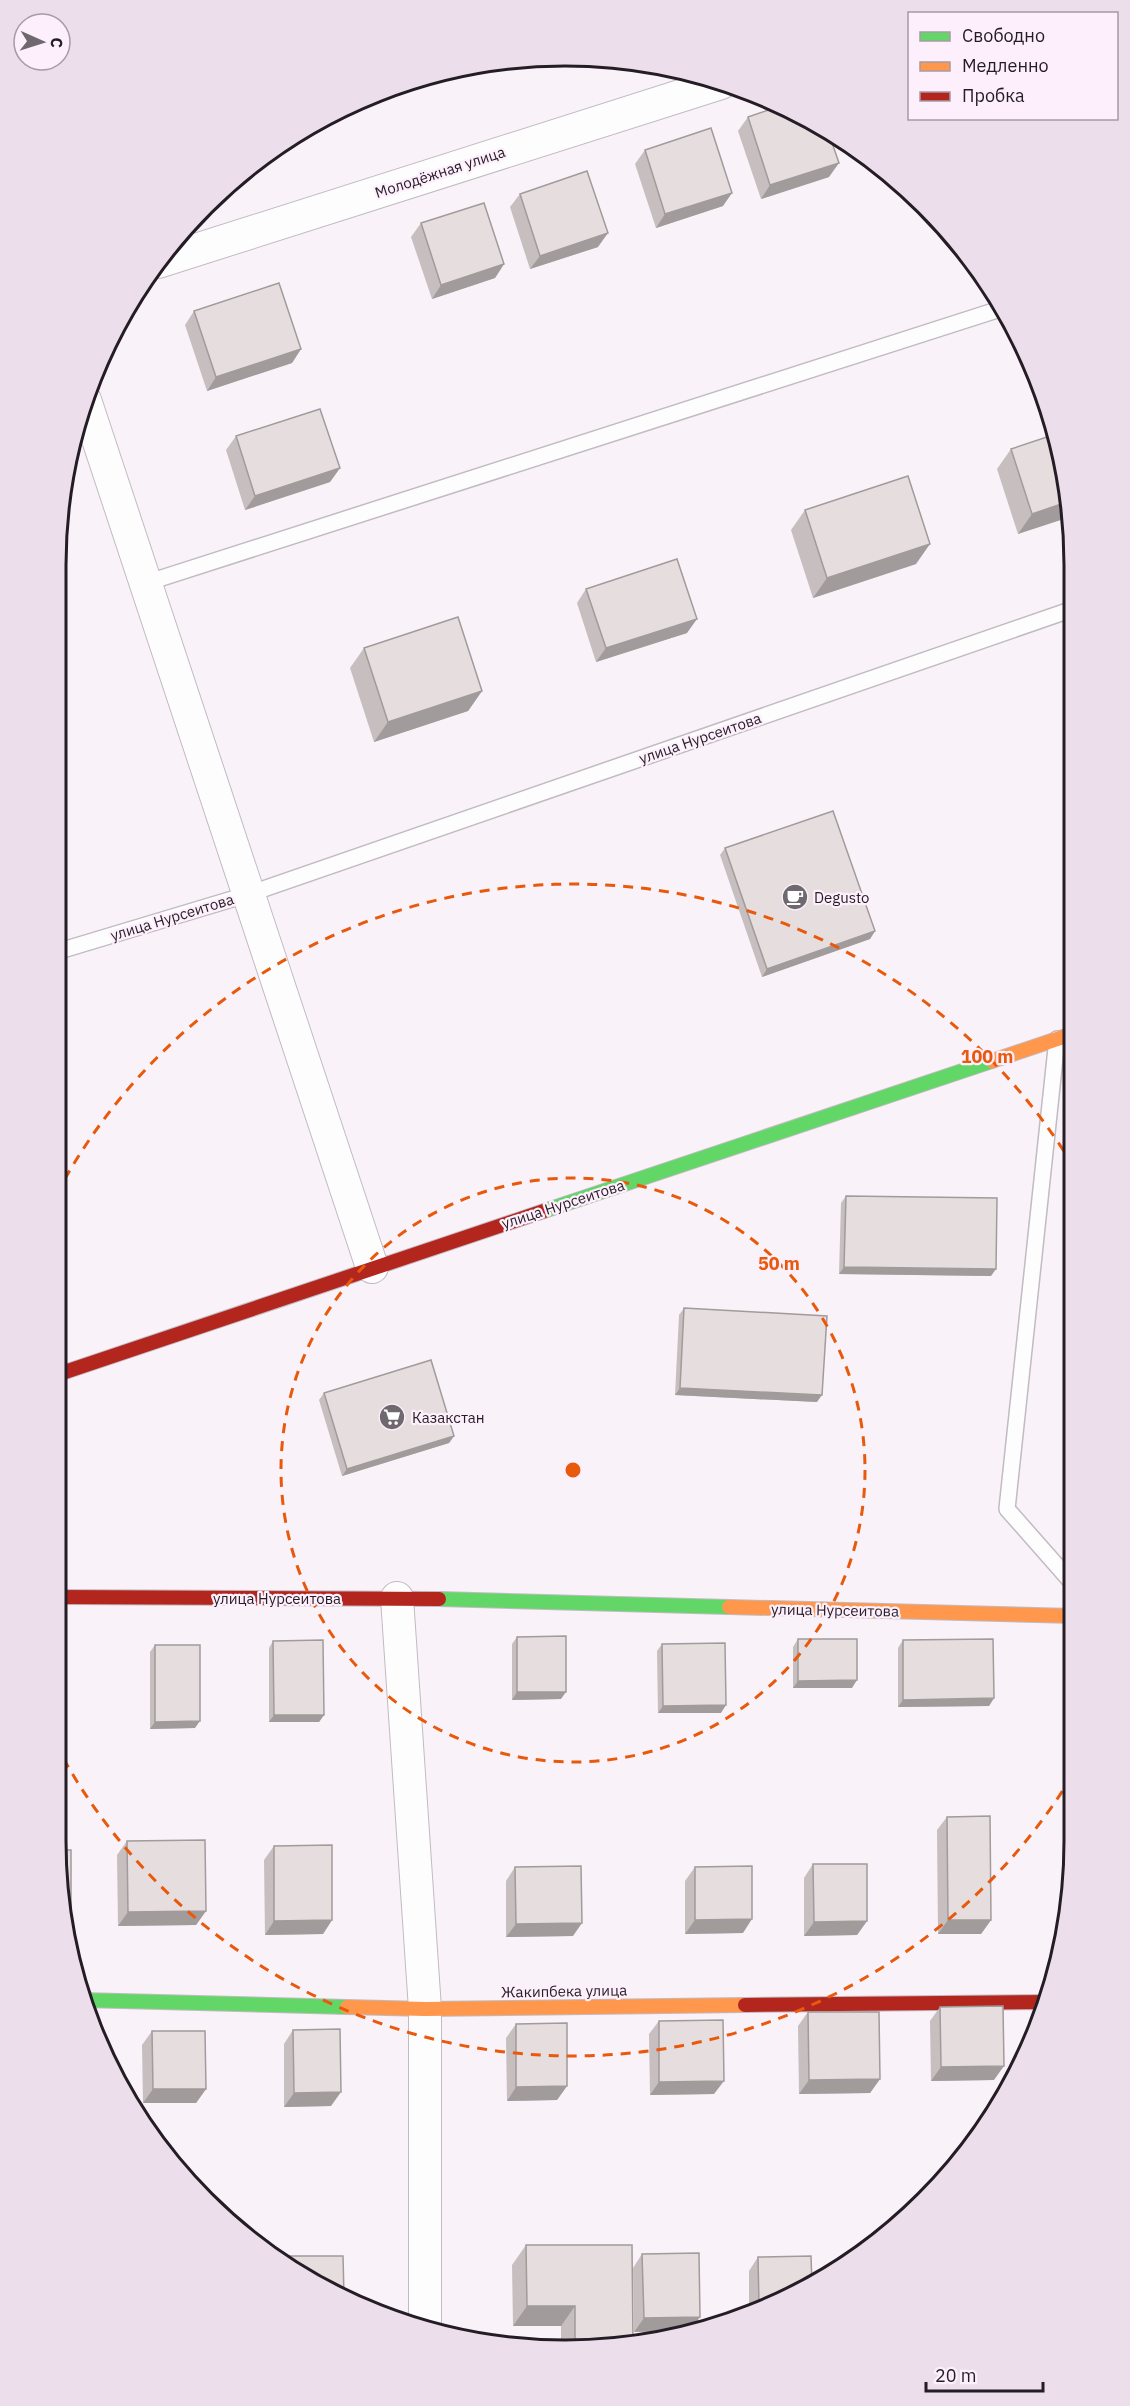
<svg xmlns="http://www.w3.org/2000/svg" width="1130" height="2406" font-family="'IBM Plex Sans',sans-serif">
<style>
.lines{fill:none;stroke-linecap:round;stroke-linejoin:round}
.lane-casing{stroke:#c2bbc2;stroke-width:18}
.street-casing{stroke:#c2bbc2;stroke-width:34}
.fast-casing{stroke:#c2bbc2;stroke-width:16}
.slow-casing{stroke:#c2bbc2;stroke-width:16}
.jam-casing{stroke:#c2bbc2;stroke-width:16}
.lane{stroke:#fefdfe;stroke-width:15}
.street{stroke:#fefdfe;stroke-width:32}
.fast{stroke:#63d668;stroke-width:14}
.slow{stroke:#ff974d;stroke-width:14}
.jam{stroke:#b3261e;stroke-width:14}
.wall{fill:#c6bebf}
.shaded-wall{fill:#a19b9b}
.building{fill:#e6ddde;stroke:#a19b9b;stroke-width:1.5}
.ring{fill:none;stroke:#e8590c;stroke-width:3;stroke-dasharray:10 8}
.labels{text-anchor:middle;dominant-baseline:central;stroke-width:4.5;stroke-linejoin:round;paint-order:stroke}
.street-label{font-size:15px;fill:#251d25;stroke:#fdeffc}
.poi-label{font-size:15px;fill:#251d25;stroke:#fdeffc;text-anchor:start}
.rim{fill:none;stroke:#251d25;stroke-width:3}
.centre{fill:#e8590c;stroke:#fdeffc;stroke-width:3}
.ring-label{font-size:18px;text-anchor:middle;font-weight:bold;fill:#e8590c;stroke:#fdeffc;stroke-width:4.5;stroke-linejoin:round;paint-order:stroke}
</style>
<rect width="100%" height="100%" fill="#faf2f9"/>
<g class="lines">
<g class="lane-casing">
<g id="lane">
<polyline points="146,583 1000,309"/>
<polyline points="56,952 249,894 1070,610"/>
<polyline points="1057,1039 1007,1509 1074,1585"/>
</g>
</g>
<g class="street-casing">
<g id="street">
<polyline points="158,262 721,83"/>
<polyline points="85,400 372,1267"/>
<polyline points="397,1598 425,2009 425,2325"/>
</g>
</g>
<g class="fast-casing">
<g id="fast">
<polyline points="544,1211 992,1061"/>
<polyline points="439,1599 729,1607"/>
<polyline points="82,2000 347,2007"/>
</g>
</g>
<g class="slow-casing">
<g id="slow">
<polyline points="992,1061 1072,1034"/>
<polyline points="729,1607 1074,1616"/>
<polyline points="347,2007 425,2009 745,2005"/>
</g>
</g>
<g class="jam-casing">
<g id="jam">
<polyline points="56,1375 544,1211"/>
<polyline points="56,1597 439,1599"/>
<polyline points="745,2005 1046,2002"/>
</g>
</g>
<use href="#lane" class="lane"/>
<use href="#street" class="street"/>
<use href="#fast" class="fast"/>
<use href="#slow" class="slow"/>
<use href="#jam" class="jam"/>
</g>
<g class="wall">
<polygon points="748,117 829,177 761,199 738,131"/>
<polygon points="645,150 723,206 656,228 635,164"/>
<polygon points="520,194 598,247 530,269 510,207"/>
<polygon points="421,223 504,264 495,278 432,299 411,237"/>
<polygon points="194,311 301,349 292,363 207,391 185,325"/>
<polygon points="236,436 340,468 330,482 245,510 226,450"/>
<polygon points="1011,449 1070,498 1018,534 997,469"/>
<polygon points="805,510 916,564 813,598 791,530"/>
<polygon points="586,589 687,633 596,662 577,603"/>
<polygon points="364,648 482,691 468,711 374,742 350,668"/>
<polygon points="725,848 875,931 870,939 762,977 720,855"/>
<polygon points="846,1196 991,1276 839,1274 841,1203"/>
<polygon points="684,1308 817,1402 675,1395 679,1315"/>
<polygon points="324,1393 454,1436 449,1443 342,1476 319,1400"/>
<polygon points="517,1637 561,1699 512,1700 512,1644"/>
<polygon points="798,1639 852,1688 793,1688 793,1647"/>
<polygon points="903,1640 994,1698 989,1706 898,1707 898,1648"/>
<polygon points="273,1641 324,1715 319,1722 269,1722 269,1648"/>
<polygon points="662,1644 721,1713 658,1713 657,1651"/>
<polygon points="155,1645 195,1728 150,1729 150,1652"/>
<polygon points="947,1817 991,1920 981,1934 938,1934 937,1830"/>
<polygon points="127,1841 206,1911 196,1925 118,1926 117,1855"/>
<polygon points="274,1846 332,1920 323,1934 265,1935 264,1860"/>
<polygon points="813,1864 867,1921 857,1935 804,1936 804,1878"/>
<polygon points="515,1867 573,1936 506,1937 506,1881"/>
<polygon points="695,1867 743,1933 685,1934 685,1881"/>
<polygon points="940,2007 994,2080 931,2081 930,2021"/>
<polygon points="808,2012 880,2079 870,2093 799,2094 798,2026"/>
<polygon points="659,2021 714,2094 650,2095 649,2034"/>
<polygon points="516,2024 567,2086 557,2100 507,2101 506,2038"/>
<polygon points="293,2030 331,2106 284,2107 284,2044"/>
<polygon points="152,2031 206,2089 196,2103 143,2103 142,2045"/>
<polygon points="526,2245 633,2343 632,2344 561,2350 561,2326 513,2326 512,2265"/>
<polygon points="699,2253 634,2332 633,2268 642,2254"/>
<polygon points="758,2257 812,2285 749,2309 749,2271"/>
</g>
<g class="shaded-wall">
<polygon points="839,163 829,177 761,199 770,185"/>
<polygon points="732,193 723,206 656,228 665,214"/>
<polygon points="608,233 598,247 530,269 540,256"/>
<polygon points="504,264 495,278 432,299 441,285"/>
<polygon points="301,349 292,363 207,391 216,377"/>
<polygon points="340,468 330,482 245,510 255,496"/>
<polygon points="1070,501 1070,517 1018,534 1032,514"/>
<polygon points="930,544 916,564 813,598 827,578"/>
<polygon points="697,619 687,633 596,662 606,648"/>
<polygon points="482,691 468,711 374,742 388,722"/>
<polygon points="875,931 870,939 762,977 767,969"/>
<polygon points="844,1267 996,1269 991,1276 839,1274"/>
<polygon points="680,1388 822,1395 817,1402 675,1395"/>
<polygon points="454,1436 449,1443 342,1476 347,1469"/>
<polygon points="857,1680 852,1688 793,1688 798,1681"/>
<polygon points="517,1692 566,1692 561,1699 512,1700"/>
<polygon points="994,1698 989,1706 898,1707 903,1700"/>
<polygon points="726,1705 721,1713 658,1713 663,1706"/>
<polygon points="56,1712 63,1712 58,1719 56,1719"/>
<polygon points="274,1715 324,1715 319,1722 269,1722"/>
<polygon points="200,1721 195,1728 150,1729 155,1722"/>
<polygon points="206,1911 196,1925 118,1926 128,1912"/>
<polygon points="752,1919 743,1933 685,1934 695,1920"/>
<polygon points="332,1920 323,1934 265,1935 274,1921"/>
<polygon points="948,1920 991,1920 981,1934 938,1934"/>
<polygon points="867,1921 857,1935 804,1936 814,1922"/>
<polygon points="582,1923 573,1936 506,1937 516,1924"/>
<polygon points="1004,2066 994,2080 931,2081 941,2067"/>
<polygon points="880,2079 870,2093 799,2094 809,2080"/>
<polygon points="724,2081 714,2094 650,2095 659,2082"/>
<polygon points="567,2086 557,2100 507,2101 516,2087"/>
<polygon points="153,2089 206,2089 196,2103 143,2103"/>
<polygon points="341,2092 331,2106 284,2107 294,2093"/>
<polygon points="527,2306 575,2306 561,2326 513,2326"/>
<polygon points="700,2317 690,2331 634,2332 644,2318"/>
<polygon points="575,2343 633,2343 632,2344 571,2350"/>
</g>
<g class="building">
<polygon points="780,106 829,134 839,163 770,185 748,117"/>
<polygon points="711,128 732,193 665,214 645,150"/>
<polygon points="587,171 608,233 540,256 520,194"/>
<polygon points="484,203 504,264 441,285 421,223"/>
<polygon points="279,283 301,349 216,377 194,311"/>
<polygon points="320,409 340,468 255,496 236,436"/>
<polygon points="1053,435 1070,498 1070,501 1032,514 1011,449"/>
<polygon points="908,476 930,544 827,578 805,510"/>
<polygon points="677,559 697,619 606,648 586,589"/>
<polygon points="458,617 482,691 388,722 364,648"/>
<polygon points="833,811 875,931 767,969 725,848"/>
<polygon points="56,815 58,824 56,825"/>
<polygon points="846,1196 997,1198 996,1269 844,1267"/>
<polygon points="684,1308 827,1316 822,1395 680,1388"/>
<polygon points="431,1360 454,1436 347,1469 324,1393"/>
<polygon points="56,1635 61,1635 63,1712 56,1712"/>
<polygon points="566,1636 566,1692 517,1692 517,1637"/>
<polygon points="798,1639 857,1639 857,1680 798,1681"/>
<polygon points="993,1639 994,1698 903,1700 903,1640"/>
<polygon points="323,1640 324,1715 274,1715 273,1641"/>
<polygon points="725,1643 726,1705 663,1706 662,1644"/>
<polygon points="155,1645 200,1645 200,1721 155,1722"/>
<polygon points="990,1816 991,1920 948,1920 947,1817"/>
<polygon points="205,1840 206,1911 128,1912 127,1841"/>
<polygon points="332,1845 332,1920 274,1921 274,1846"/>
<polygon points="57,1850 71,1850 71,1917 68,1917"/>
<polygon points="813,1864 867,1864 867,1921 814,1922"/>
<polygon points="581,1866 582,1923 516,1924 515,1867"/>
<polygon points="752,1866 752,1919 695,1920 695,1867"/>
<polygon points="1003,2006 1004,2066 941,2067 940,2007"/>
<polygon points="808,2012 879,2012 880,2079 809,2080"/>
<polygon points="723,2020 724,2081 659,2082 659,2021"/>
<polygon points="567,2023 567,2086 516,2087 516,2024"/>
<polygon points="340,2029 341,2092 294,2093 293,2030"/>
<polygon points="152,2031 205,2031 206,2089 153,2089"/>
<polygon points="526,2245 632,2245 633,2343 575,2343 575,2306 527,2306"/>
<polygon points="699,2253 700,2317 644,2318 642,2254"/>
<polygon points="287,2256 343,2256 344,2295 311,2282 287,2263"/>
<polygon points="811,2256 812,2285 759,2305 758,2257"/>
</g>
<g class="ring">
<circle cx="573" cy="1470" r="292"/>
<path d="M1072 1776A585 585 0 0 1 56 1745M56 1195A585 585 0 0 1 1072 1164"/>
</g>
<defs>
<g id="cafe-disc" transform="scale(1.35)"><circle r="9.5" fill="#70686f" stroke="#fdeffc"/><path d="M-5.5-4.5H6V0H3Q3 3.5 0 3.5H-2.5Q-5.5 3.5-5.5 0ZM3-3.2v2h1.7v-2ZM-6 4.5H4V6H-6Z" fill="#fff"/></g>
<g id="supermarket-disc" transform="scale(1.35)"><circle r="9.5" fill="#70686f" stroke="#fdeffc"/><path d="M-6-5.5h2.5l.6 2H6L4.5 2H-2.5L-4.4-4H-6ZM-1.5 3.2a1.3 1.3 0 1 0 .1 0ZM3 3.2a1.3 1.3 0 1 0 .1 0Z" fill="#fff"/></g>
</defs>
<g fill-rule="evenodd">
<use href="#cafe-disc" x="795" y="897"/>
<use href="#supermarket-disc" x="392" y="1417"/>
</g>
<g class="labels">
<g class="street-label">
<text transform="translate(440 172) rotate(-18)">Молодёжная улица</text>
<text transform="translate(700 738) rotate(-19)">улица Нурсеитова</text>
<text transform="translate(172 917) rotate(-17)">улица Нурсеитова</text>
<text transform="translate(563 1204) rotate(-18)">улица Нурсеитова</text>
<text x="277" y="1598">улица Нурсеитова</text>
<text transform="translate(835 1610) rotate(1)">улица Нурсеитова</text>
<text transform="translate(564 1991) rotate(-1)">Жакипбека улица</text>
</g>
<g class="poi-label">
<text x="814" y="897">Degusto</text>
<text x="412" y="1417">Казакстан</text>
</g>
</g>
<path d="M0 0H1130V2406H0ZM565 66H565A499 499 0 0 1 1064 565V1841A499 499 0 0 1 565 2340H565A499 499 0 0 1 66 1841V565A499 499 0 0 1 565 66Z" fill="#ecdeeb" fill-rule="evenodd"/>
<path class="rim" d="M565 66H565A499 499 0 0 1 1064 565V1841A499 499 0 0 1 565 2340H565A499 499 0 0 1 66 1841V565A499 499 0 0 1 565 66Z"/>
<circle cx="573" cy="1470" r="9" class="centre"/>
<g class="ring-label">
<text x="987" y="1063">100 m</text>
<text x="779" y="1270">50 m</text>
</g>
<rect x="908" y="12" width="210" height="108" fill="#fdeffc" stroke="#a79ba6" stroke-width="1.5"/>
<rect x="920" y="32" width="30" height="9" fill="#63d668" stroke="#a79ba6" stroke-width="1.5"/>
<text x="962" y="42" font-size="18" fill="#251d25">Свободно</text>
<rect x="920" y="62" width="30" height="9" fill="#ff974d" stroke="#a79ba6" stroke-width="1.5"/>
<text x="962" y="72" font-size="18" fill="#251d25">Медленно</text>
<rect x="920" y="92" width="30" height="9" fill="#b3261e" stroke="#a79ba6" stroke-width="1.5"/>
<text x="962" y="102" font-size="18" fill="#251d25">Пробка</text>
<g transform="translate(42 42) rotate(93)"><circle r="28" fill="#fdeffc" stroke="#a79ba6" stroke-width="1.5"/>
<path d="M0-4.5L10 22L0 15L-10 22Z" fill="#70686f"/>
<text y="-9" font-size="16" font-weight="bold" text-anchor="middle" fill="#251d25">С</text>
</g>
<path d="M926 2382v9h117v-9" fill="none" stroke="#251d25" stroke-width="3"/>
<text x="935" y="2382" font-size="18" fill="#251d25" stroke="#fdeffc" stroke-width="4.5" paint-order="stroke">20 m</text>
</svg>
